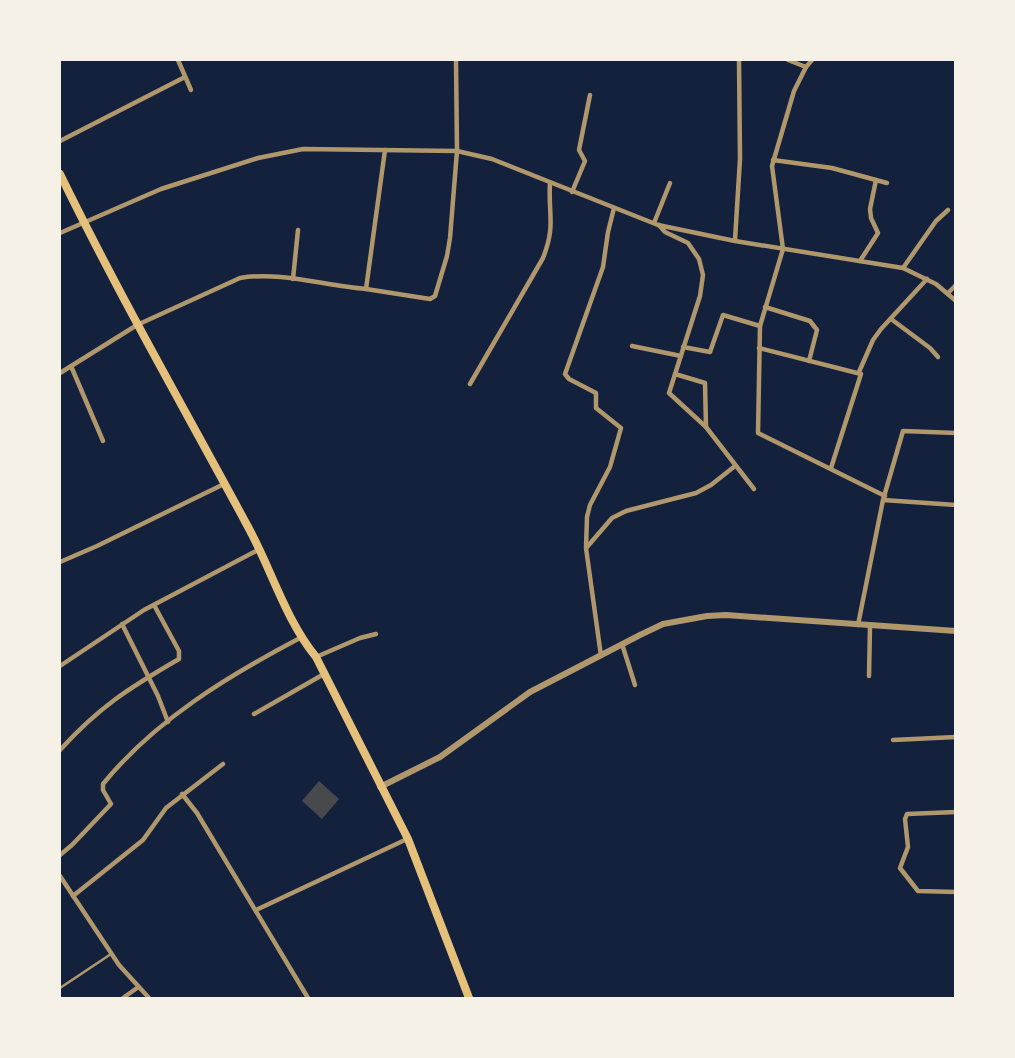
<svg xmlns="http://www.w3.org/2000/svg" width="1015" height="1058" font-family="'PT Sans Narrow',sans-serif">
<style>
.building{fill:#48494c}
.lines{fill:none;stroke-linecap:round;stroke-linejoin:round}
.service{stroke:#b1986c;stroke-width:2.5}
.minor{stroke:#b1986c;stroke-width:4.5}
.tertiary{stroke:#b1986c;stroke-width:6}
.trunk{stroke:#e5c07b;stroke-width:8}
</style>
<rect width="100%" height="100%" fill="#14213d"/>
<polygon class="building" points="319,781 339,799 322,819 302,801"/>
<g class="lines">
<polyline class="service" points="60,988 111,954"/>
<g class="minor">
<polyline points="178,60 191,90"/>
<polyline points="788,60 806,67"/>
<polyline points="812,60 806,67 794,91 772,166 783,249 760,326 758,433 885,496"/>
<polyline points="60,141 185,77"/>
<polyline points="773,160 832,168 887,183"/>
<polyline points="572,192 585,161 579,150 590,95"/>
<polyline points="654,223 670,183"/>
<polyline points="659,225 665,232 688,243 699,259 703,275 700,296 669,393 706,427"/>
<polyline points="60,233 161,189 258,158 303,149 457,151 492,159 658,225 735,241 903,268 936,284 956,301"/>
<polyline points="735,240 740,159 739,60"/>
<polyline points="860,261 878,233 871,218 870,209 876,180"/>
<polyline points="903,268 936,221 948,210"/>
<polyline points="293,279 298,230"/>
<polyline points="366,289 430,299 435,296 447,256 450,238 457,151 456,60"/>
<polyline points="948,293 956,285"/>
<polyline points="765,307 810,321 817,330 809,361"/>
<polyline points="891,319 930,348 938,357"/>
<polyline points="632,346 681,356"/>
<polyline points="683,347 710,352 723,315 760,326"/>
<polyline points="759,348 861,374 831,468"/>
<polyline points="71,366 103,441"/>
<polyline points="859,372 873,340 881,329 927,279"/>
<path d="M60,373L137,325L240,278C282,271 324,286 366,289L385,150"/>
<polyline points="675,374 705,383 706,427 754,489"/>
<path d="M470,384L543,258C556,225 548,215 550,183"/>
<polyline points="883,500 956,505"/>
<polyline points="587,547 612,518 626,511 696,493 711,485 735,466"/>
<polyline points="60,562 97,546 224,484"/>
<polyline points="122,624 158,696 168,722"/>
<polyline points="858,625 883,500 903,431 956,433"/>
<polyline points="622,644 635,685"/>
<polyline points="601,656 586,548 587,517 590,505 610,467 621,428 596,408 596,393 569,379 565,374 603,267 608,232 614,208"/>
<polyline points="316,657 360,638 376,634"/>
<polyline points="60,666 144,610 258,550"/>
<polyline points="869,676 870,626"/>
<polyline points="254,714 324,674"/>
<polyline points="893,740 956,737"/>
<path d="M60,750C99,707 129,688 179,659V651L154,605"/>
<polyline points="182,794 197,813 308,998"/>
<polyline points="956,812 907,814 905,819 908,847 900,868 918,891 956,892"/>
<path d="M60,855L72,845L111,804L103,790V784C155,720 228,676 300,638"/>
<polyline points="60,876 119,965 149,998"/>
<polyline points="73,896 143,840 166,808 223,764"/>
<polyline points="256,910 407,839"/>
<polyline points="123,998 137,988"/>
</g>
<polyline class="tertiary" points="380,787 440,757 530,692 640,635 663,624 707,616 726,615 956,631"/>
<path class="trunk" d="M60,174C118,293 184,408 247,525C271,568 285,619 316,657L408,839L469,998"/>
</g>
<rect width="1015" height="1058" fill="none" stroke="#f6f1e7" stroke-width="122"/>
</svg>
